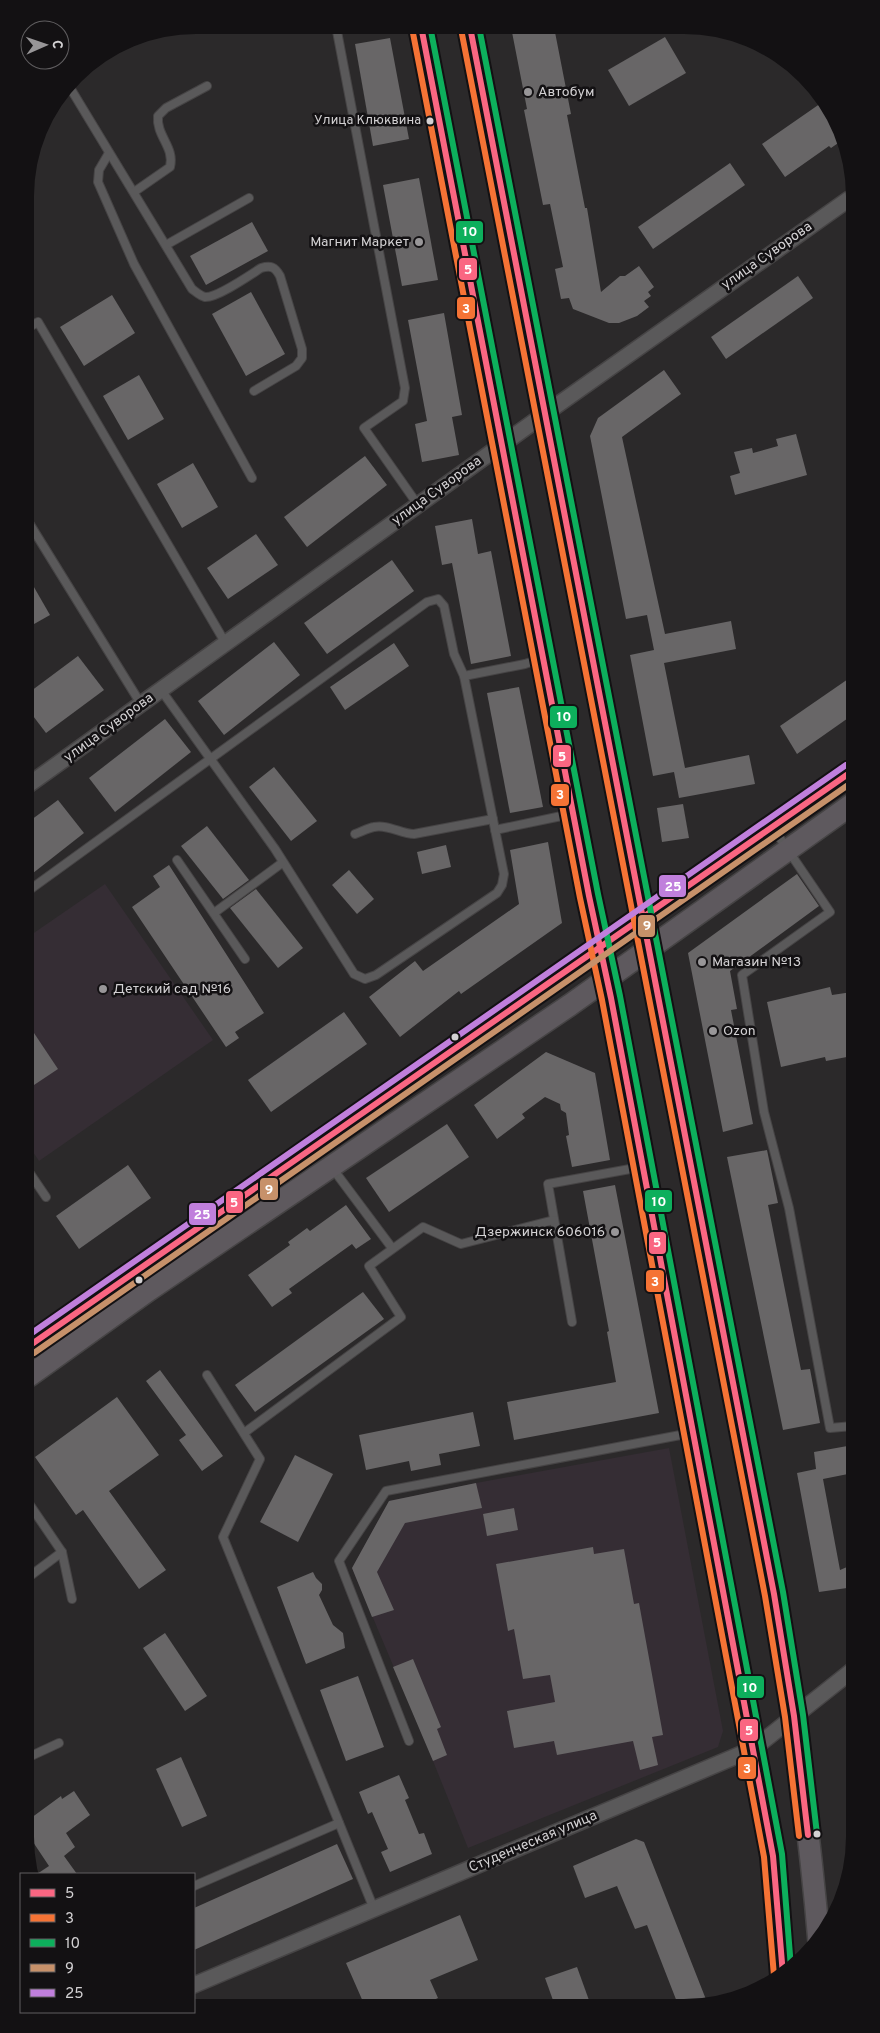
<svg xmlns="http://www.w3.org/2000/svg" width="880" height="2033" font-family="Overpass,sans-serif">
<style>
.built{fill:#352d34}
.building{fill:#686667}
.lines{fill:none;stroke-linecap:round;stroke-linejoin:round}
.lane-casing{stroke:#464445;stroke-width:10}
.street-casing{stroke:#464445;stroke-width:18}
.secondary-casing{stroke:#464445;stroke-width:24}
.lane{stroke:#5a595a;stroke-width:8}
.street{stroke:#5a595a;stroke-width:15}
.secondary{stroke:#5e595e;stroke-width:21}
.bus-1-casing{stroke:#131113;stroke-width:10}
.bus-2-casing{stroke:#131113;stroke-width:10}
.bus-3-casing{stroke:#131113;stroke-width:10}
.bus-4-casing{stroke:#131113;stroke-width:10}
.bus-5-casing{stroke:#131113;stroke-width:10}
.bus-1{stroke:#fa6682;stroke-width:6}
.bus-2{stroke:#f57335;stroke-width:6}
.bus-3{stroke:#0daf5c;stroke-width:6}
.bus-4{stroke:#c7916a;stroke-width:6}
.bus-5{stroke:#c07fdc;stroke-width:6}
.poi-dot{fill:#989698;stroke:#131113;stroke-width:2}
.bus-dot{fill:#d3d1d3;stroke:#131113;stroke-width:2}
.labels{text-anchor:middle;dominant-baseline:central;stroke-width:5;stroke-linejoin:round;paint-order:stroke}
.bus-label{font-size:13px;fill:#d3d1d3;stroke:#131113;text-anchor:end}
.poi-label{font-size:14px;fill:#d3d1d3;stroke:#131113;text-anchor:start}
.street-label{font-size:14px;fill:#d3d1d3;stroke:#131113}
.line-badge{stroke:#131113;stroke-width:2}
.badge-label{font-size:14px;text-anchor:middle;font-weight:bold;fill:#fff}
</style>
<rect width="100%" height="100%" fill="#2b292a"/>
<g class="built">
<polygon points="105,884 213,1040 39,1161 29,1146 28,937"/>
<polygon points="669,1448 723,1731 718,1747 468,1848 427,1746 352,1568 389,1501 476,1483"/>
</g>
<g class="building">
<polygon points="511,27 554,27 571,114 567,115 585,208 587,208 601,292 620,276 625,276 639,266 654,287 648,292 651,296 644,301 649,307 637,316 619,323 609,323 573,309 569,298 561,299 555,269 563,267 550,204 543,205 524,110 527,109"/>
<polygon points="665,37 686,73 629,106 608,70"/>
<polygon points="390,38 409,139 373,146 355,44"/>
<polygon points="824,101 832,110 844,139 831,148 829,146 785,177 762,144"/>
<polygon points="730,163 745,185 653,249 638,227"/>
<polygon points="419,178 438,280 402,286 383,185"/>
<polygon points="252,222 268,251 206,285 190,256"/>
<polygon points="798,276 813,298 726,359 711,337"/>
<polygon points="251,292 285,354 246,376 212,314"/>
<polygon points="112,295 135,333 84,366 60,327"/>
<polygon points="444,313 462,415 452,417 459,455 422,462 415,424 427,421 408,320"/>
<polygon points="664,370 681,394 622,437 665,634 731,621 736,649 664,663 685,768 749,755 755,784 679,798 674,772 653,776 630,655 654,650 647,615 626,619 590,436 598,418"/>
<polygon points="139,375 164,419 128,440 103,396"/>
<polygon points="796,434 807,475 735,495 730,476 740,473 734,452 752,448 753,453 778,446 776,439"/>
<polygon points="365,456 387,485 307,547 284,517"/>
<polygon points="193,463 218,507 182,528 157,484"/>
<polygon points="472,519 478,554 491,551 511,656 471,664 452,563 442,565 435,526"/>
<polygon points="256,534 278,565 228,599 207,568"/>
<polygon points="392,560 414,591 327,654 304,623"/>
<polygon points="27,575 50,615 27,628"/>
<polygon points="274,642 300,675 224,735 198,701"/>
<polygon points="394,643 409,666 345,710 330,687"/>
<polygon points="78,656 104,690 46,733 27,708 27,694"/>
<polygon points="851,677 851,716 797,754 780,726"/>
<polygon points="519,687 543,807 510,813 487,693"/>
<polygon points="165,719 191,752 115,812 89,778"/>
<polygon points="274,767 317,821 291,841 249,787"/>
<polygon points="58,800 84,833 28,877 27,823"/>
<polygon points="683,804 689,838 662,842 657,808"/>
<polygon points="207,826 249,880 223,899 181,846"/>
<polygon points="548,842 562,923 461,994 459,991 400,1037 369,997 415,961 423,971 519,904 510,850"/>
<polygon points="446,845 451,867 422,874 417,852"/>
<polygon points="169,865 264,1013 235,1032 239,1038 226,1047 132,907 160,887 153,876"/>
<polygon points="349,870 374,899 357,914 332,885"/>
<polygon points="797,874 819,906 730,971 737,1009 731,1010 753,1124 723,1132 688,953"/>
<polygon points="256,889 303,948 278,968 230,908"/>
<polygon points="830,987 832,995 852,992 852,1056 826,1061 825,1057 781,1067 767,1002"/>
<polygon points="344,1012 367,1044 271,1112 248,1080"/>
<polygon points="28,1024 58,1069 28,1089"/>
<polygon points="546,1052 595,1073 610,1160 572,1167 566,1136 569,1135 566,1113 561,1110 560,1104 545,1097 522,1114 525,1118 497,1139 474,1105"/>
<polygon points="447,1124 469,1157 389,1212 366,1178"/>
<polygon points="767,1150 778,1203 768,1205 801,1370 810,1369 820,1423 783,1430 727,1157"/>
<polygon points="128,1165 151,1198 79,1249 56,1216"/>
<polygon points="615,1185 659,1413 514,1440 507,1402 616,1382 607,1332 609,1331 583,1191"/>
<polygon points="346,1205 371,1239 356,1249 352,1244 289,1289 292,1293 272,1307 248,1275 290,1245 288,1242 307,1228 310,1231"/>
<polygon points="363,1292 384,1319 255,1412 235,1385"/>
<polygon points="160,1370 223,1456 202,1471 179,1440 186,1435 146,1381"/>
<polygon points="117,1397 159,1455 109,1491 166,1570 139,1589 83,1510 76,1515 35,1457"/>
<polygon points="473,1412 480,1446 439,1454 441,1465 411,1471 409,1461 366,1470 359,1435"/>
<polygon points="853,1445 853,1473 823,1479 840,1570 854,1564 854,1587 819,1592 797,1473 816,1469 814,1452"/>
<polygon points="295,1455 333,1474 298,1542 260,1522"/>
<polygon points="476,1483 482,1508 405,1523 377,1572 394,1610 372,1617 352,1568 389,1501"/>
<polygon points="514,1508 518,1530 487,1536 483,1514"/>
<polygon points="593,1547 594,1554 624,1549 634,1604 639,1603 663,1735 652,1737 658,1765 640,1770 633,1741 557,1755 554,1741 514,1748 507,1711 555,1702 550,1675 523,1679 514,1629 508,1631 496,1564"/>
<polygon points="313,1572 316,1578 322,1584 322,1590 319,1595 333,1625 343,1633 345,1648 306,1664 277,1587"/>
<polygon points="165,1633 207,1696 185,1711 143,1648"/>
<polygon points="413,1659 441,1727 437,1729 447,1755 433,1761 393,1667"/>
<polygon points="358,1676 384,1747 346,1761 320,1690"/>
<polygon points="181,1757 207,1816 182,1827 156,1769"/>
<polygon points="399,1775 409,1798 405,1800 419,1834 424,1833 432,1854 390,1872 381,1852 388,1849 372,1812 368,1814 359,1792"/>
<polygon points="74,1791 90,1815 66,1833 75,1847 64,1856 77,1874 37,1874 49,1866 31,1839 31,1818 61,1796 62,1799"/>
<polygon points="636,1839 644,1842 707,2002 677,2002 647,1925 635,1929 617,1886 585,1898 573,1866"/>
<polygon points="337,1844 353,1879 194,1950 194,1908"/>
<polygon points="460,1915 478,1960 430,1980 438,1998 425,2004 364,2004 346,1963"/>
<polygon points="577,1967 590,2003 554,2003 545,1978"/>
</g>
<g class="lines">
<g class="lane-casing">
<g id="lane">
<polyline points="336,26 405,388 403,401 364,428 418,505"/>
<path d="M69,86L192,289C196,292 200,296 205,297C217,298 250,275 261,268C271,265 275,267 280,276L302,349V358L296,366L254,391"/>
<polyline points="109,153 99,170 98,182 134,264 252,478"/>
<path d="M134,192L170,167C175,147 156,136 158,116L166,108L207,86"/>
<polyline points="166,245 249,198"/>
<polyline points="26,329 38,322 226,644"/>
<polyline points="26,518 141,704"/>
<polyline points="464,676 525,664 543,658"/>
<polyline points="773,828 830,912 742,975 764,1112 789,1208 830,1428 853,1426"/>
<polyline points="495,830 571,814"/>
<path d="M355,834C361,832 368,828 374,827C388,824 401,834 414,834L493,819"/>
<polyline points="177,860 245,959"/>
<polyline points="28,891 427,602 438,599 444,606 454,654 464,676 504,874 502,885 497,893 376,975 365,979 354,974 275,849 161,690"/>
<polyline points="214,913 282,863"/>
<polyline points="333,1169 392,1248"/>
<polyline points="29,1172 46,1197"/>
<polyline points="572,1322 548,1184 641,1167"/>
<polyline points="207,1375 260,1459 223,1537 374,1909"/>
<polyline points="244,1433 401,1317 369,1266 423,1227 461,1244 554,1220"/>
<polyline points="30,1505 62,1552 72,1599"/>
<polyline points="30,1576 62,1552"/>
<polyline points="409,1741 339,1561 386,1491 691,1433"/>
<polyline points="31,1756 59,1743"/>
<polyline points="194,1886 339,1823"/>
</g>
</g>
<g class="street-casing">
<g id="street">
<polyline points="27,786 546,413 849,199"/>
<polyline points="194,1985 753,1749 854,1669"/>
</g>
</g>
<g class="secondary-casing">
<g id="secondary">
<polyline points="421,26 589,896 611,998 773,1856 783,1975"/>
<path d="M470,27L774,1594C793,1710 809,1825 819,1942"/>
<polyline points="29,1346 851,772"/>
<polyline points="29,1376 149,1290 570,1005 851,805"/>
</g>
</g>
<use href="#lane" class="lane"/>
<use href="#street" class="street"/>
<use href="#secondary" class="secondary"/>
<g class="bus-1-casing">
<g id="bus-1">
<polyline points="421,26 589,896 611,998 773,1856 783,1975"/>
<polyline points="470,27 774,1594 794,1716 808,1835"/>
<polyline points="29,1346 851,772"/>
</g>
</g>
<g class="bus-2-casing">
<g id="bus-2">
<polyline points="412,28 580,898 602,1000 764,1857 774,1976"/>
<polyline points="461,29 765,1596 785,1717 799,1836"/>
</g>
</g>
<g class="bus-3-casing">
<g id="bus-3">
<polyline points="430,26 598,894 620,996 782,1854 791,1968"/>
<polyline points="479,27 783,1592 803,1715 817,1834"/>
</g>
</g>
<g class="bus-4-casing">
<polyline id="bus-4" points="34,1353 851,783"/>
</g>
<g class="bus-5-casing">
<polyline id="bus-5" points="29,1335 846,765"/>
</g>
<use href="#bus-1" class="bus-1"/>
<use href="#bus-2" class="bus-2"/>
<use href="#bus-3" class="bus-3"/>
<use href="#bus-4" class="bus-4"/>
<use href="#bus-5" class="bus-5"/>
</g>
<g class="poi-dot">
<circle cx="528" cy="92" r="5"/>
<circle cx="419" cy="242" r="5"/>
<circle cx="702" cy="962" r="5"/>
<circle cx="103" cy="989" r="5"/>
<circle cx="713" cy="1031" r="5"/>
<circle cx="615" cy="1232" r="5"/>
</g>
<g class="bus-dot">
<circle cx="430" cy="121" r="4.5"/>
<circle cx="455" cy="1037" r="4.5"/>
<circle cx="139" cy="1280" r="4.5"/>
<circle cx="817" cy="1834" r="4.5"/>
</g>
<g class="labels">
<g class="bus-label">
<text x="421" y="121">Улица Клюквина</text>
</g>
<g class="poi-label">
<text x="538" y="92">Автобум</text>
<text x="409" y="242" text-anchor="end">Магнит Маркет</text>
<text x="712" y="962">Магазин №13</text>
<text x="113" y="989">Детский сад №16</text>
<text x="723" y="1031">Ozon</text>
<text x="605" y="1232" text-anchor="end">Дзержинск 606016</text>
</g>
<g class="street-label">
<text transform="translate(767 256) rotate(-35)">улица Суворова</text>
<text transform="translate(437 491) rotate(-36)">улица Суворова</text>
<text transform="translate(109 728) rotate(-36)">улица Суворова</text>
<text transform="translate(533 1842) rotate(-23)">Студенческая улица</text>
</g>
</g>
<path d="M0 0H880V2033H0ZM196 34H684A162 162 0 0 1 846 196V1837A162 162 0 0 1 684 1999H196A162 162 0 0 1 34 1837V196A162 162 0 0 1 196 34Z" fill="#131113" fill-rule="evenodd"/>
<g class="line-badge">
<rect x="455" y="220" width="29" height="24" rx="5" fill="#0daf5c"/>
<rect x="458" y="257" width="20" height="24" rx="5" fill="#fa6682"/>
<rect x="456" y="296" width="20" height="24" rx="5" fill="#f57335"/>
<rect x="549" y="705" width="29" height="24" rx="5" fill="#0daf5c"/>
<rect x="552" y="744" width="20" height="24" rx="5" fill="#fa6682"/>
<rect x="550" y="783" width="20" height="24" rx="5" fill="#f57335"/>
<rect x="658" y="874" width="29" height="24" rx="5" fill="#c07fdc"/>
<rect x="637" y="914" width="19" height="24" rx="5" fill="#c7916a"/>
<rect x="259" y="1177" width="20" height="24" rx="5" fill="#c7916a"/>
<rect x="644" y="1189" width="29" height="24" rx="5" fill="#0daf5c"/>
<rect x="225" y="1190" width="19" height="24" rx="5" fill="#fa6682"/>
<rect x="188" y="1202" width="29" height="24" rx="5" fill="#c07fdc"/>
<rect x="648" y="1231" width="19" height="24" rx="5" fill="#fa6682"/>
<rect x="645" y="1269" width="20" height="24" rx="5" fill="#f57335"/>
<rect x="736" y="1675" width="29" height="24" rx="5" fill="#0daf5c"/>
<rect x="739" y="1718" width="20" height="24" rx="5" fill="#fa6682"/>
<rect x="737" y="1756" width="20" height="24" rx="5" fill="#f57335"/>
</g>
<g class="badge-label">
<text x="470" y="236">10</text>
<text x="468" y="274">5</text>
<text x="466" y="313">3</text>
<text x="564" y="721">10</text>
<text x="562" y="761">5</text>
<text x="560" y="799">3</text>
<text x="673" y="891">25</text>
<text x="647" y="930">9</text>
<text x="269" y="1194">9</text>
<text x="659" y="1206">10</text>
<text x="234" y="1207">5</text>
<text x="202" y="1219">25</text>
<text x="657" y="1247">5</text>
<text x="655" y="1286">3</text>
<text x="750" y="1692">10</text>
<text x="749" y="1735">5</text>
<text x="747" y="1773">3</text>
</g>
<rect x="20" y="1873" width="175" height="140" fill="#131113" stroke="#605e60"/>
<rect x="30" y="1889" width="25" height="8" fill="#fa6682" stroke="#605e60"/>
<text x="65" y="1898" font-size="15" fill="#d3d1d3">5</text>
<rect x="30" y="1914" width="25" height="8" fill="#f57335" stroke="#605e60"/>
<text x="65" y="1923" font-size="15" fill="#d3d1d3">3</text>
<rect x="30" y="1939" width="25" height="8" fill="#0daf5c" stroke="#605e60"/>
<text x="65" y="1948" font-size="15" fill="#d3d1d3">10</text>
<rect x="30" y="1964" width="25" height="8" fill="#c7916a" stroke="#605e60"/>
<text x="65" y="1973" font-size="15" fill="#d3d1d3">9</text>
<rect x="30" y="1989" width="25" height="8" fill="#c07fdc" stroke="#605e60"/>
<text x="65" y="1998" font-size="15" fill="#d3d1d3">25</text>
<g transform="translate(45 45) rotate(88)"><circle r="24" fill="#131113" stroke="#605e60"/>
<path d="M0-4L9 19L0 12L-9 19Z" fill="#989698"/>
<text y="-8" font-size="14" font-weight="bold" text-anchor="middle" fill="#d3d1d3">С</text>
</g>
</svg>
